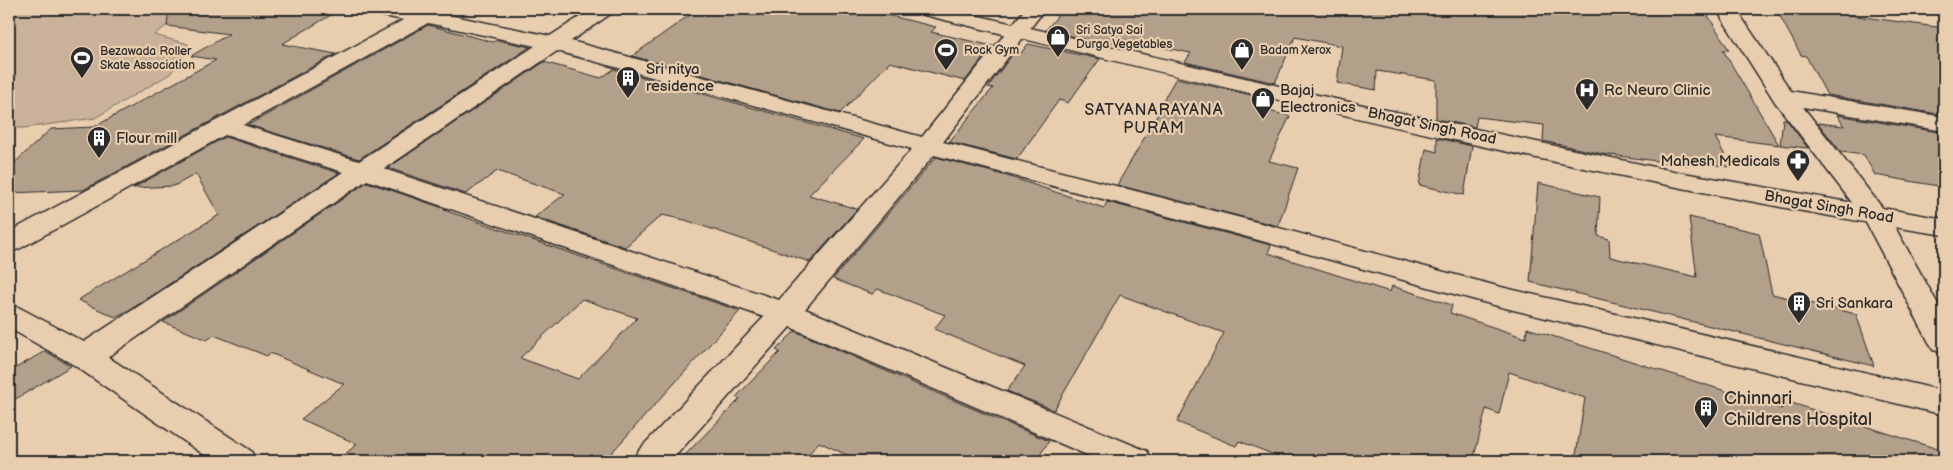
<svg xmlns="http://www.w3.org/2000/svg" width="1953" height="470" font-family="'Balsamiq Sans',sans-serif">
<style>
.green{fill:#c9b299;stroke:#7a6e62}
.building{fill:#b3a08b;stroke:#2b2b2b;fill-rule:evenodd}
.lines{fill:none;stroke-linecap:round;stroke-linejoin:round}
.minor-casing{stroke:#2b2b2b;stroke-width:3}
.tertiary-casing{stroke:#2b2b2b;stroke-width:3}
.minor{fill:#e8cdaf;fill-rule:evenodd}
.tertiary{fill:#e8cdaf;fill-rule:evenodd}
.labels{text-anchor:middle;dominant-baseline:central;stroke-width:4.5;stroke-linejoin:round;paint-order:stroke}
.far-poi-label{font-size:12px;fill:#2b2b2b;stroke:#e8cdaf;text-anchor:start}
.poi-label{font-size:15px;fill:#2b2b2b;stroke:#e8cdaf;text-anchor:start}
.street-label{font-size:15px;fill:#2b2b2b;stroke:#e8cdaf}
.neighbourhood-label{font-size:16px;letter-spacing:1px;fill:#2b2b2b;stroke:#e8cdaf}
.near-poi-label{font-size:18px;fill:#2b2b2b;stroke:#e8cdaf;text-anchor:start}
</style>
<rect width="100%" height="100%" fill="#e8cdaf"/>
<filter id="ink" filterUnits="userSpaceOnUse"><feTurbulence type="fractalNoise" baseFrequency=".02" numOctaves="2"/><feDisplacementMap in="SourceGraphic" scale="10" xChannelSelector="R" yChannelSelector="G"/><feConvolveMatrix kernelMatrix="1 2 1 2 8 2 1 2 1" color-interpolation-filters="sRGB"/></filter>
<g filter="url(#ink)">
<polygon class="green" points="10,9 189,9 154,35 188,44 182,57 170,74 95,118 24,128 9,128"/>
<g class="building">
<polygon points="169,9 341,9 282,44 336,54 83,190 9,193 9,168 51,129 94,127 216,60 191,56 229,34 167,26"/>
<polygon points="698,9 862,9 936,27 931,32 993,46 965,81 890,62 840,113 632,56"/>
<polygon points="1063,9 1704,9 1729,50 1723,50 1779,145 1715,137 1731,167 1686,161 1688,165 1603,154 1543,141 1544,125 1477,117 1475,127 1436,119 1436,80 1377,71 1376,90 1337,83 1342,46 1295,37 1275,83 1185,62 1191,53 1115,38 1110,45 1046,30"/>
<polygon points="1776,9 1806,9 1944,28 1944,115 1827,95 1806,56 1801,55"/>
<polygon points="428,25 493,42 497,40 530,47 359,159 248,125"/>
<polygon points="1028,44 1100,59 1068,103 1059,100 1017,159 949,142 993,88 988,87 1015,51 1021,53"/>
<polygon points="544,62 601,78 614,69 864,139 809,195 857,209 810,262 685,220 662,215 625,247 535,217 565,194 497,171 466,194 388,168"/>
<polygon points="1176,78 1269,99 1264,110 1290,116 1269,161 1298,168 1278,226 1117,185 1161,109 1158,109"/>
<polygon points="1837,115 1944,133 1944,187 1875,175 1864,155 1841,152 1818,123 1844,126"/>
<polygon points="1783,119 1786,119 1808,148 1780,145"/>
<polygon points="225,137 339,173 131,309 115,317 78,300 219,215 196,174 174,186 133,188"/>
<polygon points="1437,138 1472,146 1464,195 1419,185 1426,149 1437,152"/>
<polygon points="936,157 1007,176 1104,208 1107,202 1271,245 1268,253 1390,292 1392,286 1452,305 1450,313 1526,338 1527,328 1782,409 1782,400 1944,451 1944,461 1575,461 1585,398 1509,372 1499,414 1486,409 1473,461 1290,461 1239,441 1236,446 1177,422 1224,333 1120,295 1054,410 1007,391 1025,366 934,329 945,315 878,289 872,294 833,279"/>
<path d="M367,182L446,209L444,210L740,311L604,461H337L357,444L301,419L344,384L270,353L267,356L214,335L207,340L163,322ZM582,299L637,318L578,379L520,358Z"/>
<polygon points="1538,183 1600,197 1598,236 1609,239 1610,257 1697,277 1689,217 1759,233 1772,294 1856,314 1874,366 1530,282"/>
<polygon points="795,331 920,386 1049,441 1036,461 860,461 819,442 803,461 679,461 740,399 736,397 780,352 776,350"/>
<polygon points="45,351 71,366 9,403 9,372"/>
</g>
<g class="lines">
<g class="minor-casing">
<g id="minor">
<path d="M592,9H615L612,13L571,41L922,137L1025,9H1045L943,142L1249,220L1501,287L1944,391V415L1501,307L1229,232L934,155L805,309L1147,451L1152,461H1101L790,327L671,461H633L638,451L764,317L367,180L108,357L251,451L256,461H213L74,365L9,328V305L20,308L84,342L343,172L225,135L19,249L9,252V232L418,12L425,10L550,36ZM428,23L535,46L359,161L243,125ZM557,51L912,149L779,300L384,169Z"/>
<polygon points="1716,9 1736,9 1791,91 1944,117 1944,131 1803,107 1888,215 1944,315 1944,353 1933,350 1863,217 1775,102"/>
</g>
</g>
<g class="tertiary-casing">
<g id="tertiary">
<path d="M367,9H449C434,31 399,18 377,15L370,13Z"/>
<path d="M914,9H949L1335,99L1678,172L1944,219V235C1601,181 1262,96 924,15L917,13Z"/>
</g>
</g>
<use href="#minor" class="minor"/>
<use href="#tertiary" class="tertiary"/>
</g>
</g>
<defs>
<g id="shop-pin" transform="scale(1.25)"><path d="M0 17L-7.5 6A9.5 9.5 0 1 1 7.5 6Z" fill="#2b2b2b" stroke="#e8cdaf"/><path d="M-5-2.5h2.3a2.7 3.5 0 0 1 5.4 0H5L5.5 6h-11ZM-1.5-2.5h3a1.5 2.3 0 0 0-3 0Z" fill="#fff"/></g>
<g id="stadium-pin" transform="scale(1.25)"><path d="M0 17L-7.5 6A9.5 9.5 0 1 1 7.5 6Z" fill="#2b2b2b" stroke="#e8cdaf"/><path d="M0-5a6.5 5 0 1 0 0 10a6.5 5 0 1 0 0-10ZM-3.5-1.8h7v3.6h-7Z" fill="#fff"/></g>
<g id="building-pin" transform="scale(1.25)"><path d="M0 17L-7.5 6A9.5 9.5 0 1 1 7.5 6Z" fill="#2b2b2b" stroke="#e8cdaf"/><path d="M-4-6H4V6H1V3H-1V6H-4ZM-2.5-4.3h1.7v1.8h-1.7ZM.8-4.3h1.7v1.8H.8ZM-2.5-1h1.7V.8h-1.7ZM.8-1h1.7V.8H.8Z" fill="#fff"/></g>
<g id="hospital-pin" transform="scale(1.25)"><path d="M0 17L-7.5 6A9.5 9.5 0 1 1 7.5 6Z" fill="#2b2b2b" stroke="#e8cdaf"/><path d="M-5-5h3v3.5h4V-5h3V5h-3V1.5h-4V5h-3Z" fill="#fff"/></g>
<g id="pharmacy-pin" transform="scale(1.25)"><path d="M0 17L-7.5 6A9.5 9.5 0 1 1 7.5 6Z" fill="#2b2b2b" stroke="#e8cdaf"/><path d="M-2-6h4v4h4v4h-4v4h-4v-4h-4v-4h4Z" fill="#fff"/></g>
</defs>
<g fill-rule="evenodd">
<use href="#shop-pin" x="1058" y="37"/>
<use href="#stadium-pin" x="946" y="50"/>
<use href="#shop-pin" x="1242" y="50"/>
<use href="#stadium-pin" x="82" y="58"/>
<use href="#building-pin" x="628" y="78"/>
<use href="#hospital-pin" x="1587" y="90"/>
<use href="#shop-pin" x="1263" y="99"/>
<use href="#building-pin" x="99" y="138"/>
<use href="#pharmacy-pin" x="1798" y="161"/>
<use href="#building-pin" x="1799" y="303"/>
<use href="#building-pin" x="1706" y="408"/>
</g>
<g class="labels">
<g class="far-poi-label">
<text x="1076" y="30">Sri Satya Sai<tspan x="1076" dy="14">Durga Vegetables</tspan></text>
<text x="964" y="50">Rock Gym</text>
<text x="1260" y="50">Badam Xerox</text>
<text x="100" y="51">Bezawada Roller<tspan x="100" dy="14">Skate Association</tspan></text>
</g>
<g class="poi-label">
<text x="646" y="69">Sri nitya<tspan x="646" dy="17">residence</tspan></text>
<text x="1280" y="90">Bajaj<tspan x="1280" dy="17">Electronics</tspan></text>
<text x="1604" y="90">Rc Neuro Clinic</text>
<text x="116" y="138">Flour mill</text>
<text x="1780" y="161" text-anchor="end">Mahesh Medicals</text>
<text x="1816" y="303">Sri Sankara</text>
</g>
<g class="street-label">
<text transform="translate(1432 126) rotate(12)">Bhagat Singh Road</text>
<text transform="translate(1829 207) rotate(10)">Bhagat Singh Road</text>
</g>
<g class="neighbourhood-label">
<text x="1154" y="110">SATYANARAYANA<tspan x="1154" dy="18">PURAM</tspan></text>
</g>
<g class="near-poi-label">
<text x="1724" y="398">Chinnari<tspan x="1724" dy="21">Childrens Hospital</tspan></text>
</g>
</g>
<rect width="1953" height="470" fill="none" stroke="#e8cdaf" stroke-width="30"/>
<rect x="15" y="15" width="1923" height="440" fill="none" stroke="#2b2b2b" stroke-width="2" filter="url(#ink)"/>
</svg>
